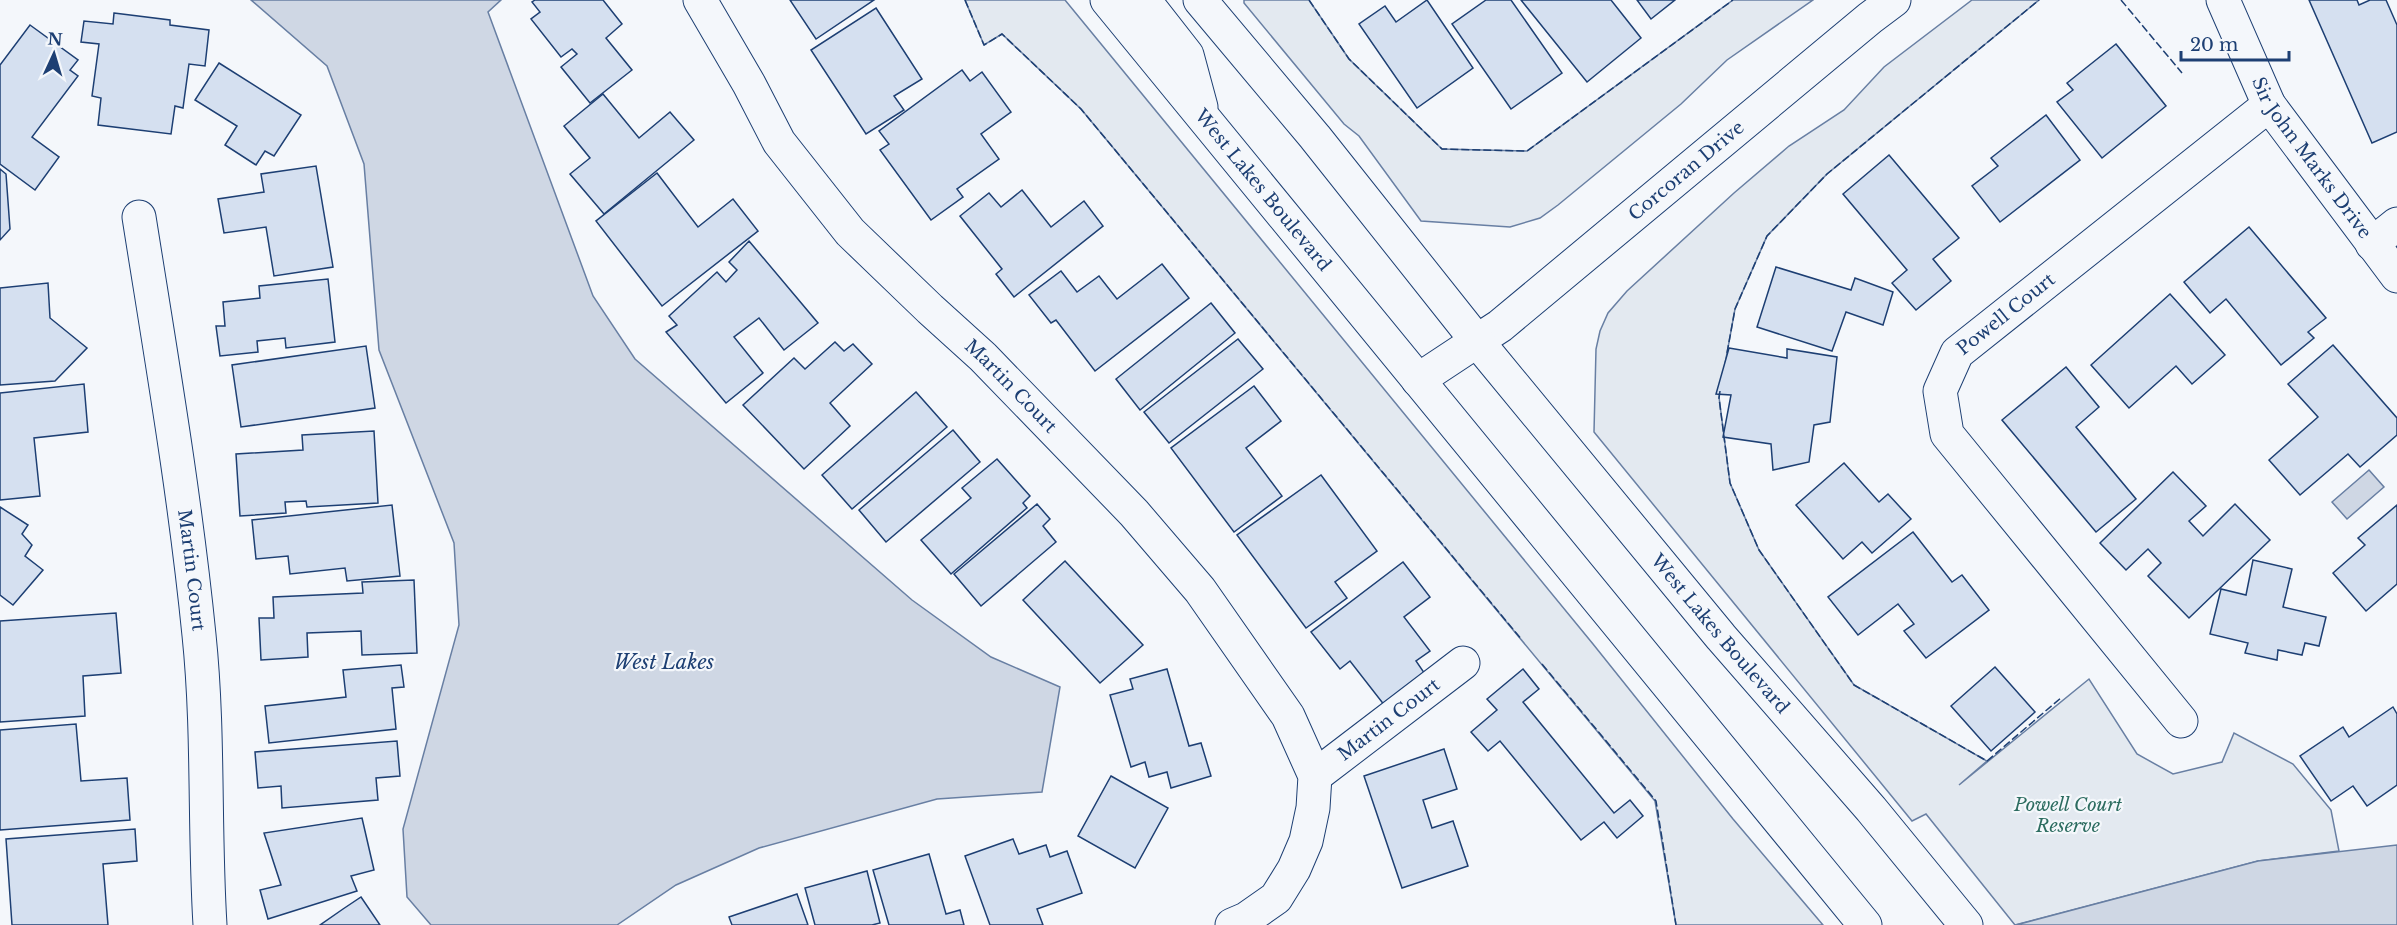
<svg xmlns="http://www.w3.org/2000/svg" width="2397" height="925" font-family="'Libre Baskerville',serif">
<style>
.green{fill:#e3e9f0;stroke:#687fa3;stroke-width:1.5}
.water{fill:#cfd7e4;stroke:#687fa3;stroke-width:1.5}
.building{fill:#d5e0f0;stroke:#1d3f73;stroke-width:1.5}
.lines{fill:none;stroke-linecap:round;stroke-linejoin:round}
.minor-casing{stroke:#1d3f73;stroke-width:35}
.major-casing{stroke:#1d3f73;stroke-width:35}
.minor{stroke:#f4f7fb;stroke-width:33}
.major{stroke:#f4f7fb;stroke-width:33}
.fence{stroke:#1d3f73;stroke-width:1.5;stroke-dasharray:8 3;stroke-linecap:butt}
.labels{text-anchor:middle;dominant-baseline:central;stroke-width:4.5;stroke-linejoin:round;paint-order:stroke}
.street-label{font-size:18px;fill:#1d3f73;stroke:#f4f7fb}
.park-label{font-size:18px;font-style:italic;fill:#2c6c60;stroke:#f4f7fb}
.water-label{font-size:20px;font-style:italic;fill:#1d3f73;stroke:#f4f7fb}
</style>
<rect width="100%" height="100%" fill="#f4f7fb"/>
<g class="green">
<polygon points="965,0 1065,0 1593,644 1733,819 1823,925 1676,925 1655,801 1081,109 1002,34 984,45"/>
<polygon points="1244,0 1309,0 1349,59 1442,149 1527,151 1733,0 1813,0 1727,60 1681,104 1558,205 1540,218 1510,227 1421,221 1359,136 1344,124 1244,3"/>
<polygon points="1972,0 2039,0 1827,174 1767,236 1735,309 1719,397 1730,483 1759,550 1854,685 1987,761 1959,785 2089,679 2137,754 2173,774 2222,762 2234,733 2293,764 2331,810 2339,851 2258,861 2015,925 1926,814 1912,821 1594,432 1596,349 1600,331 1608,313 1627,291 1734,193 1789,146 1844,110 1884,67"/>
</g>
<g class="water">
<polygon points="251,0 501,0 488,12 593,296 635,359 912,600 991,657 1060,687 1042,792 937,799 759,848 676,885 617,925 431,925 407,897 403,829 459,625 454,543 379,350 364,164 327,66"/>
<polygon points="2369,470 2384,487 2347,519 2332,502"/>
<polygon points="2397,845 2397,925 2016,925 2258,861"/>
</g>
<g class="building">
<polygon points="535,0 603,0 622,24 606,38 632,70 590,103 561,67 577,54 572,49 561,57 531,19 540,12 532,2"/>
<polygon points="790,0 874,0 816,39"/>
<polygon points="1427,0 1473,68 1417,108 1359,24 1385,6 1396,22"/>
<polygon points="1486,0 1511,0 1562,73 1511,109 1452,24"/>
<polygon points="1521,0 1611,0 1641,38 1587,82"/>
<polygon points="1637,0 1675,0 1651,19"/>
<polygon points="2309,0 2357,0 2359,5 2370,0 2386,0 2397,25 2397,132 2372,143"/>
<polygon points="876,8 922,79 894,96 904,110 866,134 811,50"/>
<polygon points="114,13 170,20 170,25 209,30 205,66 189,64 183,108 175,106 171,134 98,125 101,98 92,96 99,44 81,42 84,21 113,24"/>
<polygon points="30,25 78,60 70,70 78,76 32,137 59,157 35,190 0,164 0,65"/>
<polygon points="2116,44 2166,106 2102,158 2057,102 2073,90 2067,83"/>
<polygon points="219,63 301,115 274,156 265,151 256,165 225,145 237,126 195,100"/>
<polygon points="962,70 970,81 982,72 1011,112 981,134 999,159 957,189 963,197 931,220 880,150 889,144 879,131"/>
<polygon points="603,94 639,138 670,112 694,140 604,214 570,174 590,158 564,126"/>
<polygon points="2046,115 2080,160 2000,222 1972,186 1998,166 1991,158"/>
<polygon points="1889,155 1959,238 1933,259 1951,281 1916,310 1892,283 1907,270 1843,194"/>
<polygon points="316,166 333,267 274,276 266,227 224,233 218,199 264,192 261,174"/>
<polygon points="0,169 6,174 10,229 0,240"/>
<polygon points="657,173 698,227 733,199 758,231 662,306 596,221"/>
<polygon points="1022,190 1051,227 1084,201 1103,226 1014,297 996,274 1002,269 960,216 989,193 1001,207"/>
<polygon points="2249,227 2326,318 2308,332 2314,338 2281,365 2226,299 2210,313 2184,282"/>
<polygon points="749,241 818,323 784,350 759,318 734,337 763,373 726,403 666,332 677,325 669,316 717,272 726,282 737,270 729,262"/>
<polygon points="1162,264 1189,298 1095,371 1056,320 1051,323 1029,295 1061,271 1077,292 1099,276 1117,299"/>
<polygon points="1776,267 1851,290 1855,278 1893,292 1883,325 1846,312 1832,351 1757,327"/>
<polygon points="328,279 335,342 286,348 285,338 257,341 258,352 220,356 216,326 225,326 223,302 260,298 259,286"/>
<polygon points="48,283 50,318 87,348 55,381 0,385 0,288"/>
<polygon points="2170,294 2225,355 2192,384 2176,366 2129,408 2091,365"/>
<polygon points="1211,303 1235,333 1140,410 1116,379"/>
<polygon points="1238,339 1263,369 1169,443 1144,412"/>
<polygon points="835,342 844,351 853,344 872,364 830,403 850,426 804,469 743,405 794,358 805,369"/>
<polygon points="2333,345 2397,418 2397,435 2360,467 2348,454 2300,495 2269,460 2318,417 2288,384"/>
<polygon points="366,346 375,408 241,427 232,365"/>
<polygon points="1729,348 1787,358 1787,349 1837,357 1830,422 1814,425 1809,462 1773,470 1771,444 1723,437 1731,395 1716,394"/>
<polygon points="2066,367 2099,407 2076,427 2136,499 2096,532 2002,420"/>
<polygon points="84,384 88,432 34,438 40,496 0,500 0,393"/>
<polygon points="1254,386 1281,421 1246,448 1282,496 1234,532 1171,448"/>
<polygon points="916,392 947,427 852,509 822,475"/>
<polygon points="953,430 980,462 886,542 859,510"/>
<polygon points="374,431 378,503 307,507 306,501 285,502 286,513 240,516 236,454 303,450 302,435"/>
<polygon points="997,459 1030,496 1023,503 1027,508 951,574 921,540 971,498 962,488"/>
<polygon points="1844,463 1879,502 1888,494 1911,519 1872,553 1862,542 1843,559 1796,505"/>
<polygon points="2173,472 2206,506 2189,521 2203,536 2235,504 2270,540 2189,618 2148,576 2161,563 2148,549 2126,570 2100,543"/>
<polygon points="1321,475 1377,551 1335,582 1347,598 1306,628 1237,535"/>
<polygon points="1037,504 1050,519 1043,526 1056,542 981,606 954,574"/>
<polygon points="392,505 400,576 347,581 345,568 290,574 288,556 256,559 252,520"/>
<polygon points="2397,505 2397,584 2366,611 2333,573 2365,545 2358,538"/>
<polygon points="0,507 28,525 22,534 32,545 25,556 43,570 13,605 0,595"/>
<polygon points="1913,532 1952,582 1962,575 1989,610 1926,658 1904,631 1914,624 1898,604 1858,635 1828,597"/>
<polygon points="2253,560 2292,569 2283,607 2326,617 2319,646 2305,643 2302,655 2278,650 2277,660 2245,653 2248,643 2210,634 2221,589 2246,595"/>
<polygon points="1065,561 1143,645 1100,683 1023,600"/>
<polygon points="1403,562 1430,597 1404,617 1430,651 1416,661 1425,674 1385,706 1350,661 1340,669 1311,632"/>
<polygon points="414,580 417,653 362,655 361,631 307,633 308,657 261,660 259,618 274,618 273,597 363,593 362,582"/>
<polygon points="116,613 121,673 83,676 85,716 0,722 0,621"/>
<polygon points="401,665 404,687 392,688 396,729 269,743 265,706 346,697 343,670"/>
<polygon points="1995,667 2035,712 1991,751 1951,706"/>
<polygon points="1167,669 1189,746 1201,743 1211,776 1171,788 1167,772 1149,777 1145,762 1131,767 1110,695 1133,689 1130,679"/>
<polygon points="1523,669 1539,689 1523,702 1614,813 1630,800 1643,816 1617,838 1604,822 1581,840 1500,741 1488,751 1471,732 1497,710 1487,699"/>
<polygon points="2393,707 2397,714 2397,785 2367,806 2353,786 2331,801 2300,756 2343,727 2349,737"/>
<polygon points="76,724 81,781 127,778 130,820 0,830 0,730"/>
<polygon points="397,741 400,776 376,778 378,800 282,808 281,786 258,788 255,752"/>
<polygon points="1444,749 1457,789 1423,800 1432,828 1453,821 1468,866 1402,888 1364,776"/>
<polygon points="1111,776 1168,808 1135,868 1078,836"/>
<polygon points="362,818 374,870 351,876 357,891 268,919 260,890 281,885 264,833"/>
<polygon points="135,829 137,861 103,864 108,925 12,925 6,839"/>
<polygon points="1013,839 1019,854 1046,845 1050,857 1067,851 1082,893 1037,909 1043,925 990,925 965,856"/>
<polygon points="929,854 946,914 960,910 964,925 889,925 873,870"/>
<polygon points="867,871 880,923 872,925 815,925 805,888"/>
<polygon points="797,894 808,925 732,925 729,917"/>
<polygon points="361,897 380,925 320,925 343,909"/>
</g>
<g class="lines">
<g class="minor-casing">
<g id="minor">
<path id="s1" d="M700,0L749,84L779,142L850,232L930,309L983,357L1134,513L1200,590L1288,716L1315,776L1313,808L1306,841L1294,869L1276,898L1246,919L1232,925"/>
<path id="s2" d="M2223,0L2269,105L2397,276"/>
<path id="s3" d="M139,217C161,356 185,495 199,635C209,731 204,828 210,925"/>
<polyline points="2372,244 2397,224"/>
<path id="s4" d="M1477,341L1500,326L1870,18L1894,0"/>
<path id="s5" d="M2181,721L1947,434L1940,391L1957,353L2269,105"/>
<path id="s6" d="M1315,776L1463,663"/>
</g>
</g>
<g class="major-casing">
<g id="major">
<path id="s7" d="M1107,0L1865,925"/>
<polyline points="1144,0 1187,55 1201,107"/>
<path id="s8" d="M1200,0L1315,137L1477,341L1721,637L1871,809L1966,925"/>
<polyline points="1418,380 1477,341"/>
</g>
</g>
<use href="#minor" class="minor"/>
<use href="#major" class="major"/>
<g class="fence">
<polyline points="965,0 984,45 1002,34 1081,109 1522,640"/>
<polyline points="1309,0 1349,59 1442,149 1527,151 1733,0"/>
<polyline points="2121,0 2182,73"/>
<polyline points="1727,353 1735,309 1767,236 1827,174 2039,0"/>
<polyline points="1720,391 1719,398 1730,483 1759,550 1854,685 1987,761 2062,697"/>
<polyline points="1542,664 1656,801 1676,925"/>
</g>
</g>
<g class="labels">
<g class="street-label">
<text stroke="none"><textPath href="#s2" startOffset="182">Sir John Marks Drive</textPath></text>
<text stroke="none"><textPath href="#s4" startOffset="270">Corcoran Drive</textPath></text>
<text stroke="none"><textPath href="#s7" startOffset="246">West Lakes Boulevard</textPath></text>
<text stroke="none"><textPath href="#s5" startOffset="518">Powell Court</textPath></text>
<text stroke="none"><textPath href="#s1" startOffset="500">Martin Court</textPath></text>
<text stroke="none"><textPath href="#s3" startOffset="357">Martin Court</textPath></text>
<text stroke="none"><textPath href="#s8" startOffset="820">West Lakes Boulevard</textPath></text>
<text stroke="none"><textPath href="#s6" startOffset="93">Martin Court</textPath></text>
</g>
<g class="park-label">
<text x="2068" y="805">Powell Court<tspan x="2068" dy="21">Reserve</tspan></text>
</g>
<g class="water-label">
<text x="664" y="662">West Lakes</text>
</g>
</g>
<g transform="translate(54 54) rotate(4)" stroke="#f4f7fb" stroke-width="4.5" paint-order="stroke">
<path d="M0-4.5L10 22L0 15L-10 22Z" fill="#1d3f73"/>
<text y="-9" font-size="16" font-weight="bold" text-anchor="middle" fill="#1d3f73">N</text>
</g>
<path d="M2181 51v9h108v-9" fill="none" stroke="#1d3f73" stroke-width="3"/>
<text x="2190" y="51" font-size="18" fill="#1d3f73" stroke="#f4f7fb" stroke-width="4.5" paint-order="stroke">20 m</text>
</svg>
